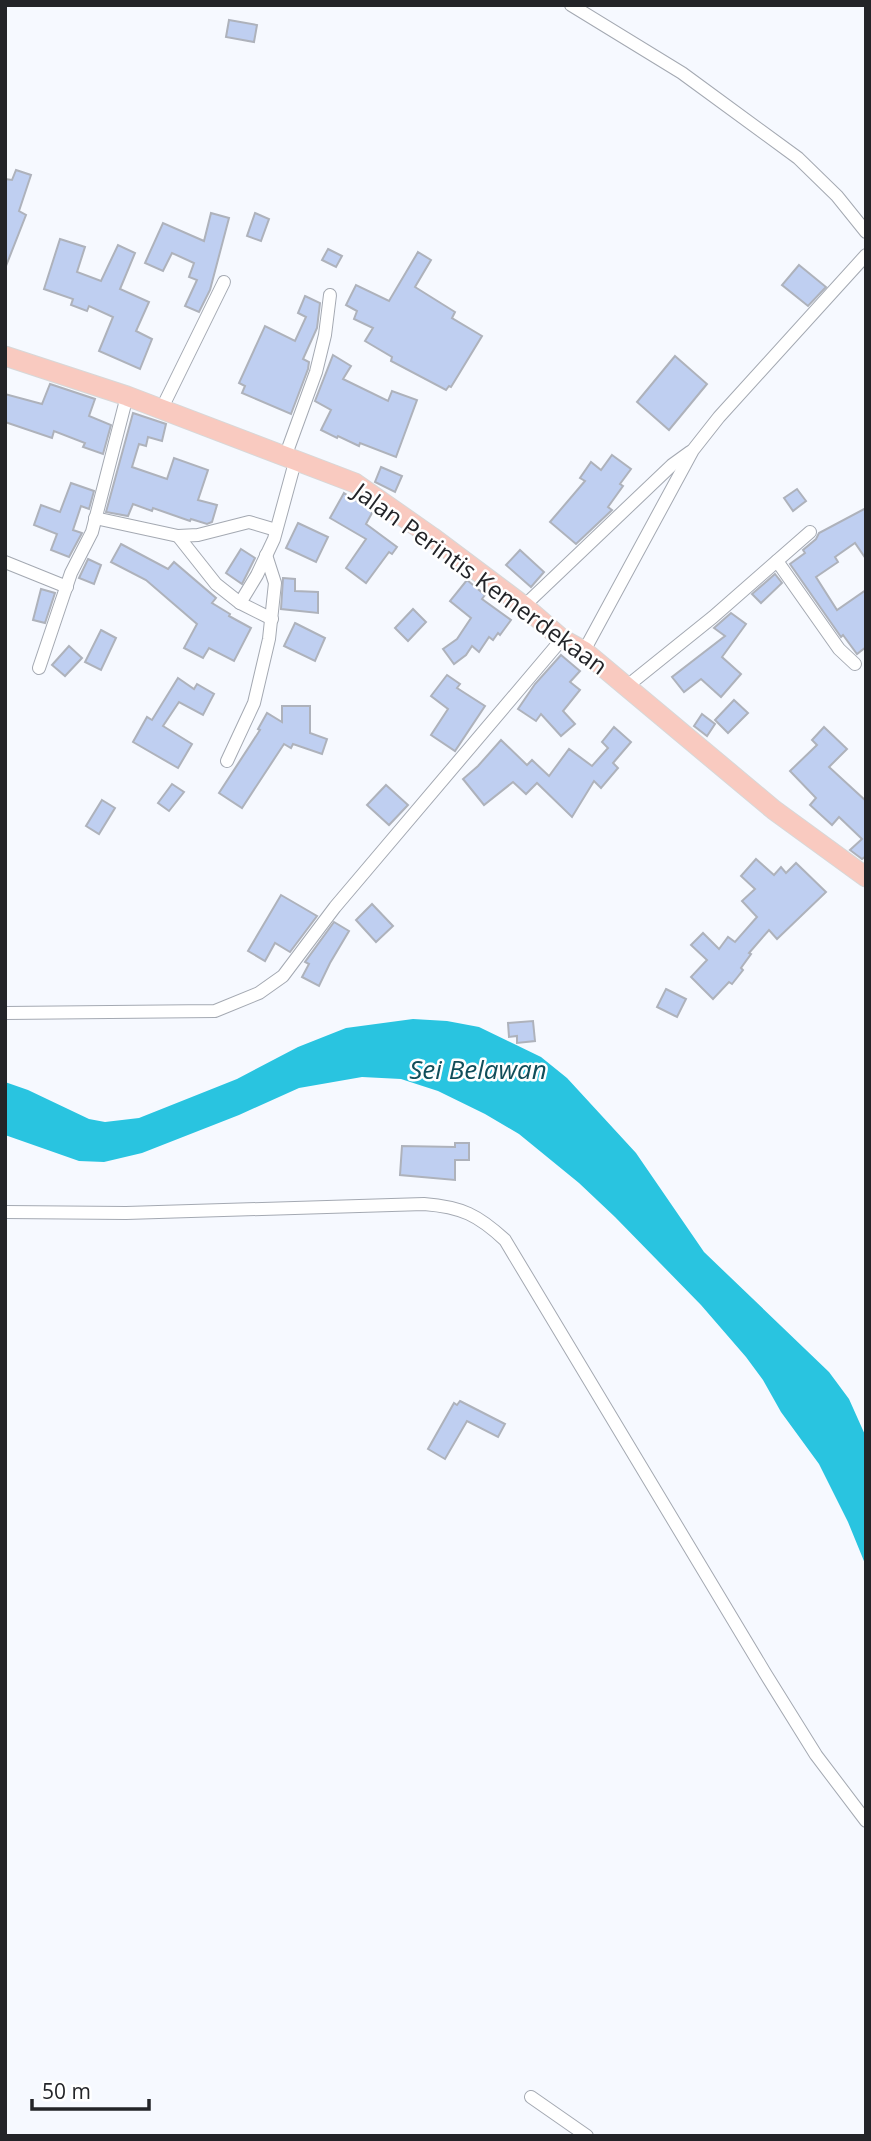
<svg xmlns="http://www.w3.org/2000/svg" width="871" height="2141" font-family="'Open Sans',sans-serif">
<style>
.water{fill:#29c4e0}
.building{fill:#bfcff1;stroke:#aeb2bb;stroke-width:2}
.lines{fill:none;stroke-linecap:round;stroke-linejoin:round}
.street-casing{stroke:#a4a9b2;stroke-width:14}
.primary-casing{stroke:#d7d8d8;stroke-width:21}
.street{stroke:#fff;stroke-width:12}
.primary{stroke:#f9cac0;stroke-width:19}
.labels{text-anchor:middle;dominant-baseline:central;stroke-width:5;stroke-linejoin:round;paint-order:stroke}
.street-label{font-size:24px;fill:#232428;stroke:#fff}
.water-label{font-size:26px;font-style:italic;fill:#114e5a;stroke:#fff}
</style>
<rect width="100%" height="100%" fill="#f6f9ff"/>
<polygon class="water" points="413,1019 447,1021 479,1027 541,1057 567,1078 636,1153 704,1252 829,1372 849,1399 866,1437 866,1566 848,1522 819,1464 781,1412 763,1380 746,1357 701,1305 615,1217 579,1183 519,1134 485,1114 438,1091 401,1079 362,1077 299,1088 239,1115 142,1153 104,1162 79,1161 5,1135 5,1082 28,1090 89,1119 105,1122 139,1118 237,1079 298,1047 346,1028"/>
<g class="building">
<polygon points="229,20 257,25 254,42 226,37"/>
<polygon points="16,170 31,175 19,211 26,215 6,266 5,179 12,180"/>
<polygon points="211,213 229,218 210,290 199,312 185,306 197,280 189,277 194,263 172,253 163,271 145,263 163,223 204,241"/>
<polygon points="255,213 269,219 261,241 247,236"/>
<polygon points="60,239 85,247 77,272 101,281 118,245 135,253 120,289 149,302 136,331 152,339 140,369 99,351 113,317 89,306 87,311 71,305 73,299 44,289"/>
<polygon points="328,249 342,256 336,267 322,260"/>
<polygon points="418,252 431,260 415,287 455,312 452,318 482,336 451,387 449,386 446,390 391,361 392,357 365,341 373,328 354,319 357,311 346,305 356,285 389,301"/>
<polygon points="799,265 826,287 808,306 782,285"/>
<polygon points="305,296 320,303 317,328 303,359 309,362 308,369 291,414 242,393 245,386 239,383 265,326 295,341 306,317 298,313"/>
<polygon points="333,355 351,366 343,379 388,401 392,391 417,400 396,457 360,443 359,446 338,436 337,438 321,430 331,410 315,401"/>
<polygon points="675,356 707,384 669,430 637,402"/>
<polygon points="50,384 95,399 89,416 111,425 103,454 83,447 85,443 54,431 52,438 5,422 5,394 42,404"/>
<polygon points="133,413 166,424 162,441 148,437 146,446 139,444 132,467 167,479 174,458 208,470 198,500 217,505 212,522 207,524 191,519 190,521 153,508 152,511 133,504 128,516 106,512"/>
<polygon points="612,455 631,469 620,484 623,486 608,507 612,510 576,544 550,522 585,481 580,478 591,462 601,470"/>
<polygon points="381,467 402,476 395,492 375,482"/>
<polygon points="71,483 94,491 89,509 81,506 73,530 82,533 69,557 51,550 57,534 34,525 41,505 60,512"/>
<polygon points="797,489 806,501 793,511 784,498"/>
<polygon points="344,493 373,511 366,524 397,547 392,554 389,552 366,583 346,568 366,539 330,518"/>
<polygon points="866,508 866,559 855,543 835,557 838,562 816,577 837,610 866,590 866,647 857,654 843,635 841,637 790,564 805,553 803,550 816,539 819,533"/>
<polygon points="298,523 328,537 316,562 286,548"/>
<polygon points="121,544 168,569 174,562 216,598 212,603 230,614 229,616 251,628 234,661 209,648 203,658 184,648 197,624 146,580 111,562"/>
<polygon points="241,549 255,558 242,584 226,573"/>
<polygon points="520,550 544,572 531,587 506,565"/>
<polygon points="88,559 101,565 94,584 79,578"/>
<polygon points="775,574 782,583 761,603 752,594"/>
<polygon points="283,578 295,579 295,591 318,592 318,613 281,609"/>
<polygon points="467,580 485,595 482,599 511,620 500,635 498,633 493,640 489,637 479,652 472,646 466,655 454,664 443,649 457,639 471,618 450,601"/>
<polygon points="41,589 55,593 45,623 33,620"/>
<polygon points="413,609 426,622 408,641 395,628"/>
<polygon points="731,613 746,624 722,657 741,674 721,697 701,679 684,692 672,677 725,636 714,628"/>
<polygon points="295,623 325,638 315,661 284,646"/>
<polygon points="101,630 116,638 101,670 85,662"/>
<polygon points="69,646 82,658 65,676 52,665"/>
<polygon points="561,655 580,671 570,682 580,690 563,711 575,724 561,736 541,714 536,721 518,709 535,684"/>
<polygon points="447,675 460,684 457,688 485,706 455,751 431,735 448,709 431,696"/>
<polygon points="178,678 194,689 197,684 214,694 203,715 179,702 163,726 192,744 178,768 133,742 147,717 152,720"/>
<polygon points="734,700 748,713 728,733 715,720"/>
<polygon points="282,706 310,706 310,733 327,739 322,754 293,744 291,748 284,744 242,808 219,793 260,730 258,729 267,713 282,722"/>
<polygon points="702,714 715,724 707,736 694,726"/>
<polygon points="614,727 631,742 613,763 618,768 601,788 594,781 572,817 537,783 526,794 513,782 484,805 463,779 478,766 501,740 527,765 532,760 549,776 569,749 592,766 608,748 602,742"/>
<polygon points="824,727 847,749 829,767 866,801 866,856 862,859 850,850 862,839 839,817 832,825 810,805 816,798 790,771 817,745 812,740"/>
<polygon points="172,784 184,792 169,811 158,803"/>
<polygon points="386,785 408,805 389,825 367,805"/>
<polygon points="102,800 115,808 99,834 86,826"/>
<polygon points="756,859 774,875 781,867 786,873 796,863 826,892 777,939 769,930 749,953 751,954 741,968 743,970 732,984 729,982 713,999 691,977 707,960 691,945 703,933 719,949 728,937 735,942 757,917 742,901 755,889 741,876"/>
<polygon points="281,895 317,916 290,952 275,943 265,961 248,951"/>
<polygon points="372,904 393,926 376,942 356,920"/>
<polygon points="334,922 349,931 330,963 319,986 302,977 309,964 305,962"/>
<polygon points="666,989 686,999 677,1017 657,1007"/>
<polygon points="533,1021 535,1041 517,1043 517,1036 509,1037 508,1023"/>
<polygon points="455,1143 469,1143 469,1160 455,1160 455,1180 400,1175 402,1146 455,1147"/>
<polygon points="460,1401 505,1424 498,1437 467,1421 445,1459 428,1449 454,1403 457,1405"/>
</g>
<g class="lines">
<g class="street-casing">
<g id="street">
<polyline points="571,5 682,73 798,158 837,196 866,232"/>
<polyline points="161,410 224,282"/>
<polyline points="285,457 316,372 325,335 330,295"/>
<polyline points="95,518 178,536 198,535 249,522 276,530"/>
<polyline points="178,536 216,584 240,603"/>
<polyline points="777,561 839,649 855,664"/>
<polyline points="5,562 67,587"/>
<polyline points="524,606 672,465 690,452"/>
<polyline points="272,619 240,603 257,575 274,539 295,462"/>
<polyline points="584,651 693,450 719,417 866,255"/>
<polyline points="39,668 71,573 92,532 127,396"/>
<polyline points="626,687 713,617 810,532"/>
<polyline points="227,761 254,703 269,639 275,583 266,555"/>
<polyline points="5,1013 215,1011 259,993 283,976 335,907 562,639"/>
<path d="M5,1212L126,1213L424,1204C462,1207 478,1215 505,1240L765,1673L816,1755L866,1821"/>
<polyline points="531,2097 587,2136"/>
</g>
</g>
<g class="primary-casing">
<polyline id="primary" points="5,356 127,396 355,483 432,537 524,606 562,639 584,651 774,810 866,877"/>
</g>
<use href="#street" class="street"/>
<use href="#primary" class="primary"/>
</g>
<g class="labels">
<g class="street-label">
<text transform="translate(481 578) rotate(36)">Jalan Perintis Kemerdekaan</text>
</g>
<g class="water-label">
<text x="478" y="1069">Sei Belawan</text>
</g>
</g>
<rect width="871" height="2141" fill="none" stroke="#232428" stroke-width="14"/>
<path d="M32 2099v10h117v-10" fill="none" stroke="#232428" stroke-width="3.5"/>
<text x="42" y="2099" font-size="21" fill="#232428" stroke="#ffffff" stroke-width="5" paint-order="stroke">50 m</text>
</svg>
